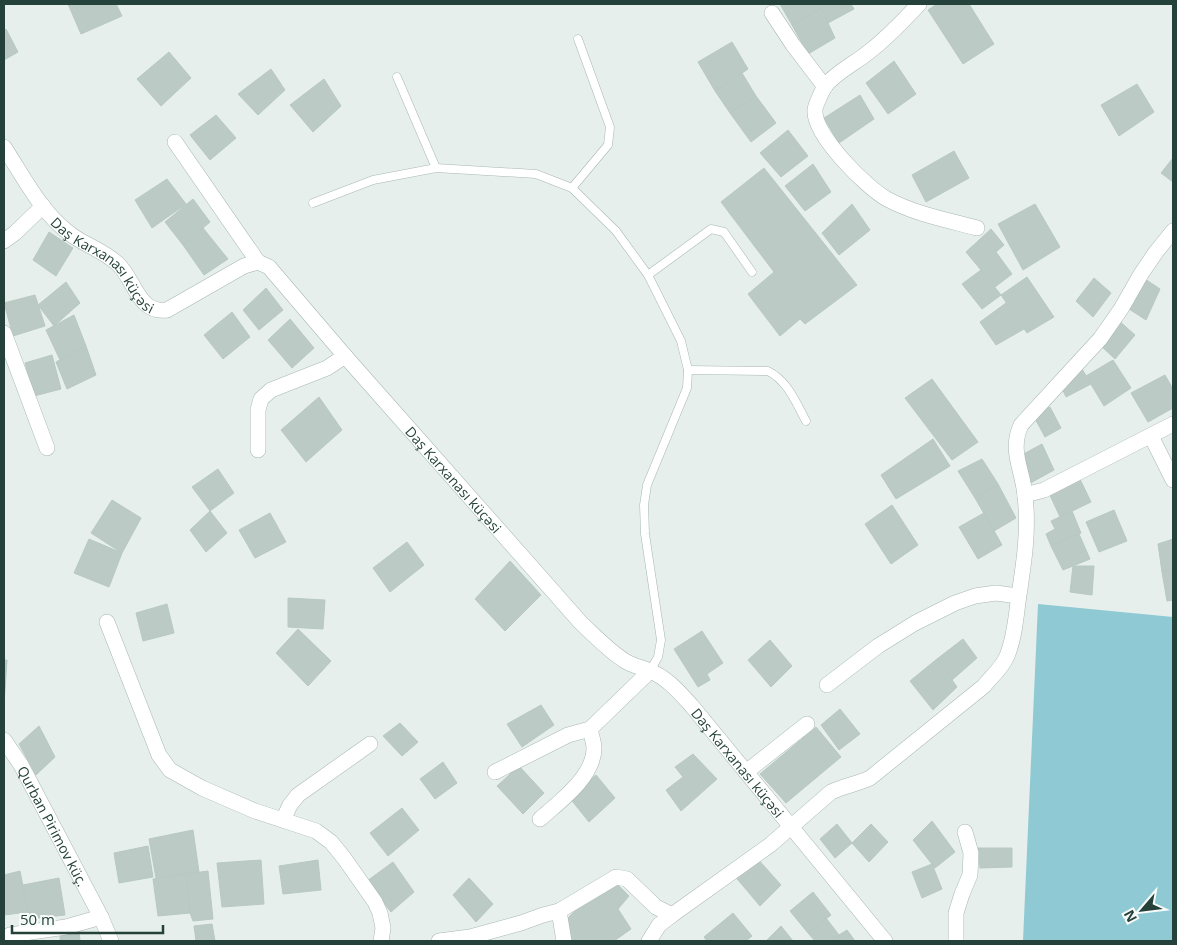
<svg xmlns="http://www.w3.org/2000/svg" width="1177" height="945" font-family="'Open Sans',sans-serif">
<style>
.water{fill:#8ec9d4}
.building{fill:#bbcac4;stroke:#b8c9c2}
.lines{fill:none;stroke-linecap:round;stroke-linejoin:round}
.service-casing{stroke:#a8b8b2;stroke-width:9}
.minor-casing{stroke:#a8b8b2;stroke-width:16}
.service{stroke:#fff;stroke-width:8}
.minor{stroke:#fff;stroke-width:15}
.labels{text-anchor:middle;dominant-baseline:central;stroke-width:4.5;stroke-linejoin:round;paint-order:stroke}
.street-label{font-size:14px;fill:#24423a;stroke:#f7fbf9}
</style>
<rect width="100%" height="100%" fill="#e6efeb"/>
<polygon class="water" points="1038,604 1173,617 1173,941 1023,941"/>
<g class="building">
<polygon points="68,4 116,4 122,16 81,34"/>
<polygon points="780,4 819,4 821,8 792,25"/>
<polygon points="820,4 851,4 854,9 828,23"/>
<polygon points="937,4 969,4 994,44 963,64 928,10"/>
<polygon points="821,8 835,38 808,54 792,25"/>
<polygon points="6,29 18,52 4,60 4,31"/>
<polygon points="732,42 748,69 715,91 698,62"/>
<polygon points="169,52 191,78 161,106 137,79"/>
<polygon points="894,61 916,94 888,114 866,83"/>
<polygon points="271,69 285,90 258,115 238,94"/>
<polygon points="742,73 756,96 730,113 715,91"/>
<polygon points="324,79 341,106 313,132 290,105"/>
<polygon points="1137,84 1154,112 1119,136 1101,105"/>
<polygon points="860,95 874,119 839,143 824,118"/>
<polygon points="756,96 776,123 751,142 730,113"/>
<polygon points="216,115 236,138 210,160 190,135"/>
<polygon points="788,130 808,156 781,177 760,153"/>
<polygon points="954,151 969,178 926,202 912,175"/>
<polygon points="1173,158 1173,182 1161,173"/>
<polygon points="813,164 831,192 805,211 785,186"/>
<polygon points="764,168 857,285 805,324 800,319 780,336 748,294 774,272 721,202"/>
<polygon points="167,179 186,204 152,228 135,200"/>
<polygon points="193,199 210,222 183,245 165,222"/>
<polygon points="852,204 870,230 839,255 822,233"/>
<polygon points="1035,204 1060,247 1023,270 998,224"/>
<polygon points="203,228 228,259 204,275 183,245"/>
<polygon points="991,229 1004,245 996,252 1012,274 995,287 966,252"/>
<polygon points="49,232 73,248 56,276 33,260"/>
<polygon points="981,270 1001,295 982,309 962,284"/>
<polygon points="1027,277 1054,317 1027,333 1001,295"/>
<polygon points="1142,277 1160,289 1146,320 1126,307"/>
<polygon points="1094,278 1111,293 1093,317 1076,301"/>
<polygon points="66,282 80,303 54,326 38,305"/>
<polygon points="266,288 283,310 259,330 243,310"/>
<polygon points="35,295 45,326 13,336 4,303"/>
<polygon points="1006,303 1024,329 996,345 980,322"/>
<polygon points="232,312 250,337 223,359 204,335"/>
<polygon points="74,315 86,346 60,360 46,330"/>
<polygon points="290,319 314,348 292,368 268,340"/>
<polygon points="1117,319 1135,335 1115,359 1099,344"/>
<polygon points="86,346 96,375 67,389 56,362"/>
<polygon points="52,355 61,389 34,396 25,363"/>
<polygon points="1113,360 1131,388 1104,406 1086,376"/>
<polygon points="1079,364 1091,384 1066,397 1060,384"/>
<polygon points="1165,375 1173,389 1173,408 1148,422 1131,393"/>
<polygon points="932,379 978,442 952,460 905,398"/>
<polygon points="319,397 342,430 306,462 281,430"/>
<polygon points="1050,407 1061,428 1045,437 1033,415"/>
<polygon points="933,439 950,466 896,499 881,475"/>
<polygon points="1042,444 1054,470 1025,486 1018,457"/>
<polygon points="982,459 998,484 975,498 958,471"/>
<polygon points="218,469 234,493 210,511 192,487"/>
<polygon points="1078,475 1091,502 1060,517 1048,491"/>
<polygon points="998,484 1016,518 994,531 975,498"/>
<polygon points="112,500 141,518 122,553 91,533"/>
<polygon points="892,505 918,545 891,564 865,524"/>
<polygon points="1114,510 1127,541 1099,552 1086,522"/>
<polygon points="210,511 227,533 206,552 190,530"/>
<polygon points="1072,511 1081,533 1051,546 1046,534 1055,529 1051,521"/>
<polygon points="270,513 286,542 255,558 239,530"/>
<polygon points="984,513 1002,545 978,559 959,527"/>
<polygon points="1079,534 1090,559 1063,570 1051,546"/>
<polygon points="89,539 122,553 109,587 74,573"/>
<polygon points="1173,539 1173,570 1162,572 1158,544"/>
<polygon points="407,542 424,565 390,592 373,568"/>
<polygon points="510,561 541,595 505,631 475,599"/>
<polygon points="1073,566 1094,566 1092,595 1070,592"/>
<polygon points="1173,570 1173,600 1167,601 1162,572"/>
<polygon points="288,598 325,600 323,629 288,627"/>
<polygon points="167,604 174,633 143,641 136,613"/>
<polygon points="298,629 331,661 308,686 276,653"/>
<polygon points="702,631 723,663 707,674 710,680 698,687 674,649"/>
<polygon points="963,639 977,658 952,680 937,659"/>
<polygon points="770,640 792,666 771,687 748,660"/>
<polygon points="937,659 957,687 933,710 910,681"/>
<polygon points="4,660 7,660 4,704"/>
<polygon points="541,705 554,725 522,747 507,724"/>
<polygon points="840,709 860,734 839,750 821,725"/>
<polygon points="400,723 418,742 402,756 383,736"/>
<polygon points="39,726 55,757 36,775 19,744"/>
<polygon points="816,727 841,757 786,803 760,774"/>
<polygon points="693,754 717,779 681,811 666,790 683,777 675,767"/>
<polygon points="443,762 457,783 435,799 420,779"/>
<polygon points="519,766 544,793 523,814 497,786"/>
<polygon points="596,775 615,798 589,822 569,797"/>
<polygon points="402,808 419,830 388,856 370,833"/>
<polygon points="932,821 955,852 935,868 913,840"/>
<polygon points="837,824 852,843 835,858 820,839"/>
<polygon points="871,824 888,842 869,862 852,843"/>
<polygon points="193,830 199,872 156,878 149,839"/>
<polygon points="148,846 153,877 119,883 114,853"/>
<polygon points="978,848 1012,848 1012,867 980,868"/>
<polygon points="756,857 781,885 760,906 733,874"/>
<polygon points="261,860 264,904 222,907 217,863"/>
<polygon points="318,860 321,890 283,894 279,866"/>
<polygon points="393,862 414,892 391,912 367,881"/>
<polygon points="932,864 942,889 922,898 912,872"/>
<polygon points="20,871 28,912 4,915 4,875"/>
<polygon points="208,871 213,919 193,921 190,913 186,874"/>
<polygon points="186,874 190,913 158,916 153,879"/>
<polygon points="59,878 65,915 29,919 23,885"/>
<polygon points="469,878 493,904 476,922 453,895"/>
<polygon points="615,882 629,896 618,909 631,929 614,941 572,941 562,925 585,899"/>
<polygon points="813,892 831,915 808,933 790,911"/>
<polygon points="733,913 752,936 746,941 707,941 704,937"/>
<polygon points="826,918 839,935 830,941 815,941 808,933"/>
<polygon points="212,924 215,941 196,941 194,926"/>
<polygon points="781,926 793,941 767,940"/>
<polygon points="847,930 855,941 830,941 839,935"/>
<polygon points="79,931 80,941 60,941 60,932"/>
</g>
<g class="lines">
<g class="service-casing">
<g id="service">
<polyline points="397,77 436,168"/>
<polyline points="572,188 608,145 610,127 578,39"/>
<polyline points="313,203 373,180 436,168 536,174 572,188 616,231 648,275 681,341 688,370 687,388 647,485 644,505 645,534 661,640 658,657 650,671"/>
<polyline points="648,275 711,229 724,232 752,272"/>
<path d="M688,370L768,371C788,381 796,403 806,421"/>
</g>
</g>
<g class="minor-casing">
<g id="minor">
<path d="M919,4C904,20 888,37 870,51C856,63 837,71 825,86C823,89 815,106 815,110C813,135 867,188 887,199C915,214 947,220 977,228"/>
<polyline points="772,13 793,45 825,87"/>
<polyline points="175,142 258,262"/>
<path id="s1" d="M4,147C23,176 41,212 69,233C84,245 103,250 118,264C135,280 138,314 167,310L244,266L258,262L269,267L345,356L581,623C595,636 608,650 625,661C633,666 641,667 650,671C666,677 679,692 691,705L885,941"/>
<polyline points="4,241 15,233 43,206"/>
<polyline points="4,333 47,448"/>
<polyline points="1151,436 1173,480"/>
<polyline points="258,450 258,410 261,399 271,390 327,368 345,356"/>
<polyline points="1025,495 1044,490 1173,424"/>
<polyline points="107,622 159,755 170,770 202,788 255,811 316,831 331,842 344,858 375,902 380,913 383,928 381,941"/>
<polyline points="827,685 878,646 915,623 955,603 975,596 996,593 1018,596"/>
<path id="s2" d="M4,740L21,765L101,917L111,941"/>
<polyline points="495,772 568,735 590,729 650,671"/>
<polyline points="746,772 807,724"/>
<path d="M540,819C559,802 594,777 594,748C594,742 591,735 590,729"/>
<polyline points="283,820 290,805 298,795 370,744"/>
<polyline points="559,911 564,941"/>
<polyline points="4,939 10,935 66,927 101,917"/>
<path d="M439,941L470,937L521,923L543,915L559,911L616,877L627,879L656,907L672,915L770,845L831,792C844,786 857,784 870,778L984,686C992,676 1002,668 1007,656C1015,637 1016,615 1019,595C1024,562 1029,530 1025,496C1023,470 1009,451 1021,425L1100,339L1121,309L1141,274L1156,252L1173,231"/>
<polyline points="649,941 659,925 672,915"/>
<polyline points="956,941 956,913 962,894 970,875 971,853 965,832"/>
</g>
</g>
<use href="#service" class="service"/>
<use href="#minor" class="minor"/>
</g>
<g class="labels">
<g class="street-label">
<text stroke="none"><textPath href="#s1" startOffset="156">Daş Karxanası küçəsi</textPath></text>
<text stroke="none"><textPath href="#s1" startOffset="635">Daş Karxanası küçəsi</textPath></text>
<text stroke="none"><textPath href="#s1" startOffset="1040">Daş Karxanası küçəsi</textPath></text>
<text stroke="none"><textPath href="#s2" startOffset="99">Qurban Pirimov küç.</textPath></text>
</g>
</g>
<rect width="1177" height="945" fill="none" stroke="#24423a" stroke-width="10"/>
<g transform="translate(1142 910) rotate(242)" stroke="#f7fbf9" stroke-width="4" paint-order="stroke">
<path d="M0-4L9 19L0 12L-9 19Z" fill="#24423a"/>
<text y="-8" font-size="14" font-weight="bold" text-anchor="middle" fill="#24423a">N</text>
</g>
<path d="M12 925v8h151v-8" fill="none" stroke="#24423a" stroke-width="2.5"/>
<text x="20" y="925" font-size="15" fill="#24423a" stroke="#f7fbf9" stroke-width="4" paint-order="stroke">50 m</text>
</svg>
